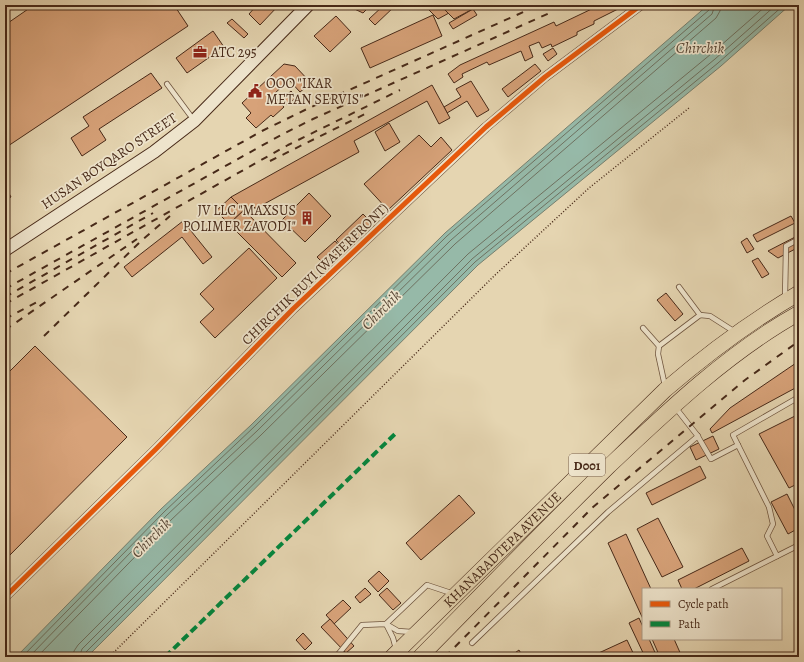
<svg xmlns="http://www.w3.org/2000/svg" width="804" height="662" font-family="Alegreya,serif">
<style>
.water{fill:#96b9a8;stroke:#767f6e}
.lines{fill:none;stroke-linecap:round;stroke-linejoin:round}
.shore{stroke:#6e7160;stroke-width:1}
.building{fill:#d7a279;stroke:#472918}
.service-casing{stroke:#6e543e;stroke-width:6}
.minor-casing{stroke:#6e543e;stroke-width:10}
.secondary-casing{stroke:#472918;stroke-width:14}
.trunk-casing{stroke:#472918;stroke-width:16}
.path{stroke:#472918;stroke-width:1.5;stroke-dasharray:1 2;stroke-linecap:butt}
.service{stroke:#eee4cc;stroke-width:4.5}
.minor{stroke:#eee4cc;stroke-width:9}
.secondary{stroke:#eee4cc;stroke-width:12}
.trunk{stroke:#e5d5b1;stroke-width:15}
.rail{stroke:#472918;stroke-width:2;stroke-dasharray:7 7;stroke-linecap:butt}
.quiet{stroke:#00873e;stroke-width:4;stroke-dasharray:8 4;stroke-linecap:butt}
.cycleway-casing{stroke:#eee4cc;stroke-width:8}
.cycleway{stroke:#e8590c;stroke-width:5}
.labels{text-anchor:middle;dominant-baseline:central;stroke-width:3.5;stroke-linejoin:round;paint-order:stroke}
.shield{fill:#eee4cc;stroke:#79614e;stroke-width:1}
.shield-label{font-size:13px;font-weight:bold;fill:#472918}
.poi-label{font-size:14px;fill:#472918;stroke:#eee4cc;text-anchor:start}
.street-label{font-size:14px;fill:#472918;stroke:#eee4cc}
.water-label{font-size:15px;font-style:italic;fill:#574635;stroke:#eee4cc}
</style>
<rect width="100%" height="100%" fill="#e5d5b1"/>
<filter id="stains"><feTurbulence type="fractalNoise" baseFrequency=".005" numOctaves="4"/><feColorMatrix values="0 0 0 0 .2 0 0 0 0 .09 0 0 0 0 .02 0 0 0 .5 -.17"/></filter>
<radialGradient id="worn" r=".72"><stop offset=".6" stop-color="#630" stop-opacity="0"/><stop offset="1" stop-color="#630" stop-opacity=".3"/></radialGradient>
<polygon class="water" points="708,5 790,5 721,66 478,265 87,657 16,657 161,509 251,425 445,233"/>
<g class="lines">
<g class="shore">
<polyline points="22,657 164,512 254,427 447,236 709,10 710,5"/>
<polyline points="29,657 167,515 257,431 451,240 712,14 715,5"/>
<polyline points="37,657 171,520 261,435 455,244 716,18 720,11 721,5"/>
<polyline points="73,657 74,651 78,645 468,254 711,54 767,5"/>
<polyline points="79,657 82,649 472,259 715,59 776,5"/>
<polyline points="84,657 86,652 475,262 718,63 784,5"/>
</g>
</g>
<g class="building">
<polygon points="34,5 174,5 188,26 5,148 5,25"/>
<polygon points="257,5 279,5 260,25 249,14"/>
<polygon points="346,5 371,5 363,13"/>
<polygon points="384,5 396,5 375,25 369,19"/>
<polygon points="424,5 440,5 449,13 438,19"/>
<polygon points="440,5 480,5 454,19"/>
<polygon points="600,5 626,5 594,21 594,24 577,32 577,35 552,47 551,44 542,48 539,42 529,46 533,57 525,61 521,51 489,65 487,62 462,74 463,77 454,83 448,74 460,65 554,22 556,26"/>
<polygon points="473,9 477,15 453,29 449,23"/>
<polygon points="433,15 442,36 370,68 361,48"/>
<polygon points="336,16 351,32 330,52 314,36"/>
<polygon points="232,19 248,34 244,38 227,23"/>
<polygon points="213,31 224,47 187,73 176,58"/>
<polygon points="553,48 557,54 548,61 543,54"/>
<polygon points="284,64 295,66 311,83 300,92 289,80 273,95 284,107 273,117 271,115 256,128 246,118 251,113 242,103"/>
<polygon points="535,64 541,71 508,97 502,89"/>
<polygon points="151,73 162,88 99,129 106,140 82,156 71,138 89,126 83,117"/>
<polygon points="471,81 489,110 477,117 467,101 447,113 444,107 461,97 456,89"/>
<polygon points="432,85 450,118 439,124 427,101 354,141 359,152 255,209 255,207 247,213 231,197"/>
<polygon points="291,91 297,97 287,105 282,99"/>
<polygon points="389,123 400,142 385,151 375,132"/>
<polygon points="419,135 431,147 441,137 452,150 388,210 364,184"/>
<polygon points="5,186 11,197 5,200"/>
<polygon points="309,193 331,216 305,242 282,220"/>
<polygon points="231,197 244,210 229,224 216,211"/>
<polygon points="244,210 296,263 282,277 229,224"/>
<polygon points="363,214 373,224 345,250 336,240"/>
<polygon points="791,216 795,223 757,242 753,235"/>
<polygon points="183,221 212,257 203,264 182,237 132,277 124,267"/>
<polygon points="799,235 799,247 778,258 768,251"/>
<polygon points="747,238 754,249 747,253 741,242"/>
<polygon points="335,241 342,249 325,265 317,257"/>
<polygon points="249,248 277,278 215,338 200,322 214,309 200,294"/>
<polygon points="758,258 769,274 762,278 752,261"/>
<polygon points="666,293 683,314 675,321 657,300"/>
<polygon points="35,346 127,437 5,560 5,376"/>
<polygon points="799,361 799,386 712,433 710,429 730,408"/>
<polygon points="799,414 799,483 789,488 759,434"/>
<polygon points="713,436 719,449 696,460 690,447"/>
<polygon points="700,466 706,478 652,505 646,493"/>
<polygon points="787,494 795,510 799,508 799,528 788,534 771,502"/>
<polygon points="459,495 475,513 421,560 406,543"/>
<polygon points="658,518 683,567 662,577 637,529"/>
<polygon points="626,534 651,589 643,589 643,619 608,543"/>
<polygon points="742,548 749,561 694,589 682,589 678,580"/>
<polygon points="379,571 389,581 378,592 368,581"/>
<polygon points="365,588 371,594 360,603 355,597"/>
<polygon points="387,588 401,603 393,610 379,595"/>
<polygon points="343,600 351,608 334,624 326,615"/>
<polygon points="639,618 643,627 643,639 649,639 657,657 645,657 629,623"/>
<polygon points="330,619 354,646 346,653 321,627"/>
<polygon points="303,633 312,643 305,650 296,640"/>
<polygon points="652,639 674,639 682,657 660,657"/>
<polygon points="627,640 635,657 590,657"/>
<polygon points="519,650 523,657 509,657"/>
</g>
<g class="lines">
<g class="service-casing">
<g id="service">
<polyline points="167,84 190,115"/>
<polyline points="679,287 700,315"/>
<polyline points="785,298 786,246 799,239"/>
<polyline points="643,328 659,346"/>
<polyline points="665,386 658,354 659,346 700,315 710,316 735,332"/>
<polyline points="675,407 697,435 711,459 738,445"/>
<polyline points="777,556 767,536 773,524 769,507 733,435 799,397"/>
<polyline points="712,589 799,545"/>
<polyline points="386,624 427,585 454,594"/>
<polyline points="386,624 393,638 396,649"/>
<polyline points="472,643 608,512 698,436"/>
<polyline points="336,657 362,625 386,624 398,631 412,632"/>
</g>
</g>
<g class="minor-casing">
<polyline id="minor" points="5,597 156,449 293,309 486,127 545,77 641,5"/>
</g>
<g class="secondary-casing">
<polyline id="secondary" points="5,250 154,152 194,121 308,5"/>
</g>
<g class="trunk-casing">
<g id="trunk">
<path id="s1" d="M392,657L665,390C707,354 751,321 799,293"/>
<path d="M420,657C483,593 545,529 609,466C667,411 729,352 799,313"/>
</g>
</g>
<polyline class="path" points="109,657 494,276 589,188 689,108"/>
<use href="#service" class="service"/>
<use href="#minor" class="minor"/>
<use href="#secondary" class="secondary"/>
<use href="#trunk" class="trunk"/>
<g class="rail">
<polyline points="270,161 369,112"/>
<polyline points="5,274 262,131 309,108 539,5"/>
<polyline points="5,289 281,135 313,119 554,11"/>
<polyline points="5,297 153,213"/>
<polyline points="5,304 288,145 400,90"/>
<polyline points="5,319 37,302"/>
<polyline points="5,330 137,239"/>
<polyline points="44,336 141,241 170,216"/>
<polyline points="445,657 592,508 745,380 799,341"/>
</g>
<polyline class="quiet" points="165,657 397,432"/>
<g class="cycleway-casing">
<polyline id="cycleway" points="5,597 156,449 293,309 486,127 545,77 641,5"/>
</g>
<use href="#cycleway" class="cycleway"/>
</g>
<defs>
<g id="office-bare" transform="scale(1.08)"><path d="M-6-3h4V-5.5h4V-3h4V5H-6ZM-1-4.5V-3h2v-1.5ZM-6 0V1H6V0Z" fill="#8f2418" stroke="#eee4cc" stroke-width="2.5" paint-order="stroke"/></g>
<g id="civic-bare" transform="scale(1.08)"><path d="M-.6-6.5H3V-4.5H.6V-3L4-1V1h2V6H-6V1h2V-1L-.6-3ZM-1.2 2.5V6h2.4V2.5Z" fill="#8f2418" stroke="#eee4cc" stroke-width="2.5" paint-order="stroke"/></g>
<g id="building-bare" transform="scale(1.08)"><path d="M-4-6H4V6H1V3H-1V6H-4ZM-2.5-4.3h1.7v1.8h-1.7ZM.8-4.3h1.7v1.8H.8ZM-2.5-1h1.7V.8h-1.7ZM.8-1h1.7V.8H.8Z" fill="#8f2418" stroke="#eee4cc" stroke-width="2.5" paint-order="stroke"/></g>
</defs>
<g fill-rule="evenodd">
<use href="#office-bare" x="200" y="52"/>
<use href="#civic-bare" x="255" y="91"/>
<use href="#building-bare" x="307" y="218"/>
</g>
<g class="labels">
<rect class="shield" x="569" y="454" width="36" height="22" rx="3"/>
<g class="shield-label">
<text x="587" y="465">D001</text>
</g>
<g class="poi-label">
<text x="211" y="52">ATC 295</text>
<text x="266" y="83">OOO "IKAR<tspan x="266" dy="16">METAN SERVIS"</tspan></text>
<text x="296" y="210" text-anchor="end">JV LLC "MAXSUS<tspan x="296" dy="16">POLIMER ZAVODI"</tspan></text>
</g>
<g class="street-label">
<text transform="translate(109 161) rotate(-34)">HUSAN BOYQARO STREET</text>
<text transform="translate(315 274) rotate(-44)">CHIRCHIK BUYI (WATERFRONT)</text>
<text stroke="none"><textPath href="#s1" startOffset="154">KHANABADTEPA AVENUE</textPath></text>
</g>
<g class="water-label">
<text x="700" y="48">Chirchik</text>
<text transform="translate(381 310) rotate(-45)">Chirchik</text>
<text transform="translate(151 538) rotate(-45)">Chirchik</text>
</g>
</g>
<rect width="804" height="662" fill="none" stroke="#e5d5b1" stroke-width="20"/>
<rect x="6" y="6" width="792" height="650" fill="none" stroke="#472918" stroke-width="2"/>
<rect x="10" y="10" width="784" height="642" fill="none" stroke="#472918"/>
<rect x="642" y="588" width="140" height="52" fill="#eee4cc" stroke="#ab9984"/>
<rect x="650" y="601" width="20" height="6" fill="#e8590c" stroke="#ab9984"/>
<text x="678" y="608" font-size="12" fill="#472918">Cycle path</text>
<rect x="650" y="621" width="20" height="6" fill="#00873e" stroke="#ab9984"/>
<text x="678" y="628" font-size="12" fill="#472918">Path</text>
<rect width="100%" height="100%" filter="url(#stains)"/>
<rect width="100%" height="100%" fill="url(#worn)"/>
</svg>
